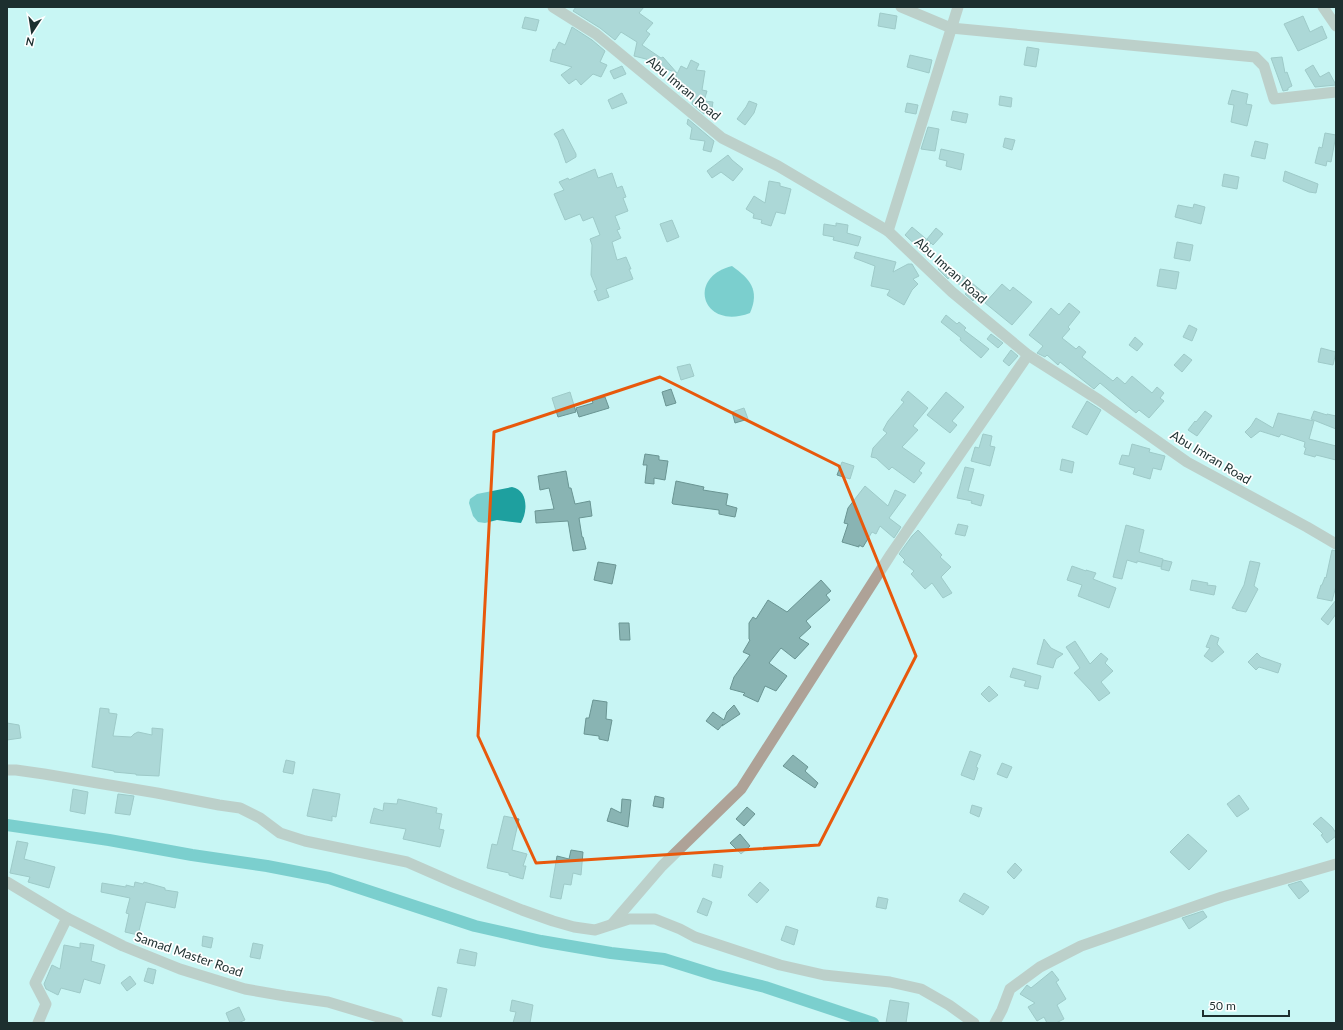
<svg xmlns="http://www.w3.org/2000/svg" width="1343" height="1030" font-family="Lato,sans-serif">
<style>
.water{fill:#1ea09f}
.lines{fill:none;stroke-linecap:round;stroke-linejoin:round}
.canal{stroke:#1ea09f;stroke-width:12}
.building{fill:#89b4b3;stroke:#6a9593}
.minor{stroke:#aea297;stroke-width:11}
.tertiary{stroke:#aea297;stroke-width:11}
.marked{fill:none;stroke:#e8590c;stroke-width:3;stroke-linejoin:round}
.labels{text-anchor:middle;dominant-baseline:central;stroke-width:3.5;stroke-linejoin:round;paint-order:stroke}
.street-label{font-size:13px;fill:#1d2f2f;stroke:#fff}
</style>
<rect width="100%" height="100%" fill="#c8f5f4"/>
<g class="water">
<path d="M732,266C750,279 760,290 750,313C702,331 686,277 732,266Z"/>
<path d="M512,487C528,490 528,511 521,523L497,520L485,523L478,522L473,516L469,503L470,499L477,494Z"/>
</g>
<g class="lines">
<polyline class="canal" points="7,825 109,840 192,855 267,866 329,878 475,926 541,941 611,953 664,959 715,975 765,987 873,1023"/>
</g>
<g class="building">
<polygon points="576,7 644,7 639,13 653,23 646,31 650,34 642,45 661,58 663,57 677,73 664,68 661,70 646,59 634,56 637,42 621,32 615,40 600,28 573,11"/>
<polygon points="880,13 897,16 895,29 878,26"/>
<polygon points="1303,16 1310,32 1322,26 1327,38 1298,51 1284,24"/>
<polygon points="525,17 539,20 536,31 522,28"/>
<polygon points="572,27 592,40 605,51 600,62 607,65 601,77 593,74 581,85 576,79 569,84 561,75 572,67 550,61 553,49 555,50 559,42 565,45"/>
<polygon points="1027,47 1039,49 1036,67 1024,65"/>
<polygon points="910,55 932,60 929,73 907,67"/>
<polygon points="1282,57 1285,73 1287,72 1292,86 1288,88 1288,90 1283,91 1271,58"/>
<polygon points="691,60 699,64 696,70 705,71 702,90 707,91 704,101 713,102 711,114 704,112 704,114 692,104 693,98 682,95 684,85 674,80 681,66 687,69"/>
<polygon points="1313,65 1320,77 1329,72 1336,85 1315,87 1305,70"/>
<polygon points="622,66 626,74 614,79 610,71"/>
<polygon points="1232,90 1248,94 1246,104 1252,105 1247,126 1231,122 1234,105 1228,104"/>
<polygon points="622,93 627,103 612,109 608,100"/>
<polygon points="1000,96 1012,98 1011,107 999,105"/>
<polygon points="749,101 757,104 754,113 745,125 737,119 746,107"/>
<polygon points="907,103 918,105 916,114 905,112"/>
<polygon points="953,111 968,114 966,123 951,120"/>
<polygon points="688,119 714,141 711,152 703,150 705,141 690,139 692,128 687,124"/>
<polygon points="928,127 939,129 935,151 921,149"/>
<polygon points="563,129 576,154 576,157 566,163 558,140 554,134"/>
<polygon points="1325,133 1336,135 1331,162 1327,161 1326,166 1315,163 1319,147 1322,148"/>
<polygon points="1005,138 1015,140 1012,150 1003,147"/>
<polygon points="1255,141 1268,144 1265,159 1251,156"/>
<polygon points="941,149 964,154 961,170 946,166 947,161 939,159"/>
<polygon points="728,155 732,160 743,169 733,181 721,172 712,178 707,171"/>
<polygon points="595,169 598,178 612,173 617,188 622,186 626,197 623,198 628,211 615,216 620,229 617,230 621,238 612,242 617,260 626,257 631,269 629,269 633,279 606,289 609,297 598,301 594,291 597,290 591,275 592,245 590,239 600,235 593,217 583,221 580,214 565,220 554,194 564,190 559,182 568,178 569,180"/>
<polygon points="1285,171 1318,184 1316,193 1309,192 1283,181"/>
<polygon points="1224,174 1239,177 1237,189 1222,186"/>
<polygon points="769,181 780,183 780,186 791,189 785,214 776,212 771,226 761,223 762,220 753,218 754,214 746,209 754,196 765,203"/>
<polygon points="1194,204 1205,207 1201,224 1175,217 1178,205 1193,208"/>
<polygon points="672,220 679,237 667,242 660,224"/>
<polygon points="836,223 848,225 847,233 861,237 858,246 833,240 834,237 823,235 824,224 836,226"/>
<polygon points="912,227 931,243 923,252 905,235"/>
<polygon points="936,228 943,234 933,245 927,239"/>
<polygon points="1177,242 1193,245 1190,261 1174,258"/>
<polygon points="856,252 896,262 893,272 908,264 912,264 919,276 913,279 918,284 912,290 904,305 887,295 890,290 871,286 875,266 854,258"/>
<polygon points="943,264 954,272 948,279 938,269"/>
<polygon points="1160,269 1179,272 1176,289 1157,286"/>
<polygon points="962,275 988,296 982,304 975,298 973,301 965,294 968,291 956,282"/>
<polygon points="1002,284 1010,291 1013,287 1032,302 1012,325 985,303"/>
<polygon points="1069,303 1080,312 1068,327 1070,329 1062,338 1076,349 1079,346 1086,352 1082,357 1113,381 1117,377 1125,384 1132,376 1152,393 1157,387 1164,393 1160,398 1164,401 1149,418 1139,410 1136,413 1100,383 1094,389 1060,362 1058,365 1047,355 1045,357 1037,353 1043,346 1029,335 1051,308 1059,315"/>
<polygon points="946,315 957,324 959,322 966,328 964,330 989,349 981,358 960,340 961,338 941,322"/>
<polygon points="1189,325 1197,329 1192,341 1183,337"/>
<polygon points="991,334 1003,343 998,348 987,339"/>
<polygon points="1135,337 1143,344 1137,351 1129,345"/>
<polygon points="1321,348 1336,352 1333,365 1318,362"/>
<polygon points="1011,350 1018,356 1009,366 1003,361"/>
<polygon points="1184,354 1192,360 1182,372 1174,365"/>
<polygon points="690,364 694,376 681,380 677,367"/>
<polygon points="671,389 676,403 666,406 662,392"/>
<polygon points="908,391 928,408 913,426 918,430 902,447 925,463 919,471 922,473 914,483 892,467 889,470 876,458 871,457 873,448 887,433 883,430 888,421 904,402 901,400"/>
<polygon points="570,392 576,412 558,417 552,398"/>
<polygon points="946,392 964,407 952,421 957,425 950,433 927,415"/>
<polygon points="605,397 609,408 579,417 576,408 593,403 592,400"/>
<polygon points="1087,401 1101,410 1087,435 1072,427"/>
<polygon points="744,408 748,419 735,423 732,412"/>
<polygon points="1205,411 1212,416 1197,436 1188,430 1195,421 1196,422"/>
<polygon points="1314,411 1327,415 1327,414 1336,416 1336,429 1311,419"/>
<polygon points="1278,413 1314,421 1309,439 1336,446 1336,460 1316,455 1315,457 1304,454 1306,448 1304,447 1305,442 1281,434 1279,437 1260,431 1251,438 1245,432 1251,426 1256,418 1273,428"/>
<polygon points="983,434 992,436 990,446 995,447 990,466 971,461 975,447 979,448"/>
<polygon points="1132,444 1150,449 1149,452 1165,456 1161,470 1153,468 1150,479 1133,474 1135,468 1119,464 1122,455 1129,456"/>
<polygon points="645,454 659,456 659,460 668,461 665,480 654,478 654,484 645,483 647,465 643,465"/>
<polygon points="1062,459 1074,462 1072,473 1060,470"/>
<polygon points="842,462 854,466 850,479 837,475"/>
<polygon points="965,467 974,469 968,491 984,495 981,506 971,503 972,501 957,498"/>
<polygon points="566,471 569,488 571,488 575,504 590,501 592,516 579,518 582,537 583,537 586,549 573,551 568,521 536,523 535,511 554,509 549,488 540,490 538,476"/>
<polygon points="676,481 704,487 703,490 728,494 726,505 737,508 735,517 719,514 719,510 673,504 672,503"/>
<polygon points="865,486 888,506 895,490 906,495 889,518 901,527 894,538 880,526 876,534 872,532 863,547 859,545 859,547 842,542 848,524 844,523 848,508"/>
<polygon points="958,524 968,526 965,536 955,534"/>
<polygon points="1126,525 1144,530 1139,552 1163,559 1161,567 1137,561 1137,563 1127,560 1122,579 1113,577"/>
<polygon points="918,530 942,555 940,557 951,567 941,577 952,593 943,598 932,583 925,589 911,574 914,571 903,562 905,560 899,554 912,536"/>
<polygon points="1332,550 1336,551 1336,586 1332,601 1317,598 1321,585 1322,585 1325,577 1326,578"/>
<polygon points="1163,560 1172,562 1169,571 1161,569"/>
<polygon points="1250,561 1260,563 1254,586 1258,589 1246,612 1236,610 1236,609 1232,608 1244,585"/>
<polygon points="598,562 616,565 612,584 594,580"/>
<polygon points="1072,566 1086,571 1086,570 1096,573 1093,579 1116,588 1109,608 1078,596 1082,585 1067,580"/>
<polygon points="821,580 831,591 826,595 830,600 806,621 811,627 799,638 809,644 795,659 781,648 769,663 787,676 776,691 765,686 758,702 743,695 745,693 730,689 734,677 750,655 743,652 750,640 749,639 749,623 753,617 756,619 768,600 787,612"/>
<polygon points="1192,580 1208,583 1207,585 1216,586 1214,595 1190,590"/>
<polygon points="1336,600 1336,614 1328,625 1321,619"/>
<polygon points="619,623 629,623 630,640 620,640"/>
<polygon points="1211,635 1219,638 1217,644 1224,652 1212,662 1204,656 1210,648 1206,647"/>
<polygon points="1044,639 1051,648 1063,654 1056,659 1053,668 1037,664"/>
<polygon points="1075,641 1090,664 1101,653 1108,659 1105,663 1113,671 1101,682 1110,693 1099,701 1091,691 1074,673 1080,668 1066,647"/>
<polygon points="1257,653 1261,657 1281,664 1278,673 1259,667 1256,670 1248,662"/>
<polygon points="1013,668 1041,676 1038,689 1024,686 1026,681 1010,677"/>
<polygon points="989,686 998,695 989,702 981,694"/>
<polygon points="593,700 607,702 606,719 612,720 608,741 599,739 599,736 584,734 586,718 589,718"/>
<polygon points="734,705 740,714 722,726 723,724 718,730 706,721 713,712 724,720 727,712"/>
<polygon points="100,708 109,709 109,713 117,714 113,736 131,737 134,734 138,732 152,735 152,728 163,729 159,776 136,775 136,774 114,772 114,771 92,767"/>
<polygon points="7,723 19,725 21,738 7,740"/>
<polygon points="970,751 981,755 976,767 978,768 974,780 961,775"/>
<polygon points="793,755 808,767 805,771 818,783 815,788 783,766"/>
<polygon points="286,760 295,762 293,774 283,772"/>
<polygon points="1002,763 1012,767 1007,778 997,774"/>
<polygon points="73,789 88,792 85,814 70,811"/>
<polygon points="313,789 340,794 336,817 332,816 332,821 307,816"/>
<polygon points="118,794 134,796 130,815 115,813"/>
<polygon points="1239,795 1249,809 1237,817 1227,804"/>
<polygon points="655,796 664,798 663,808 653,806"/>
<polygon points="398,799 437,808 436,813 442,814 439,829 444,830 440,847 403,839 406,829 370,823 374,808 383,811 384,803 397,804"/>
<polygon points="622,799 631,800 628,827 607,821 611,808 621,813"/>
<polygon points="972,805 982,808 979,817 970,813"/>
<polygon points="747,807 755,814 744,826 736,819"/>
<polygon points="504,816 519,819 512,850 527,854 523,866 526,866 523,879 509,875 509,873 487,868 492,844 497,845"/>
<polygon points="1321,817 1332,827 1336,833 1336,836 1327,843 1321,835 1323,834 1313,824"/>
<polygon points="740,834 750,846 741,854 730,843"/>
<polygon points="1188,834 1207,851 1189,870 1170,852"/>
<polygon points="17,841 28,843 24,859 55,867 49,888 28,882 30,877 10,873"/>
<polygon points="571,850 583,852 581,875 573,873 571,885 564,884 561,899 550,897 557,856 569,859"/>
<polygon points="1015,863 1022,870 1014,879 1007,872"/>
<polygon points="714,864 723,866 721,878 712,876"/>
<polygon points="1301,881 1309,891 1299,899 1288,885"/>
<polygon points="135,882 143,884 144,882 165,888 165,890 178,892 175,908 146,902 138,935 125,932 129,914 126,913 130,898 101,892 102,883 126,887 126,885 134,887"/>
<polygon points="760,882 769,890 757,903 748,895"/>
<polygon points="964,893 989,907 983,915 959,901"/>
<polygon points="878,897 888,899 886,909 876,907"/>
<polygon points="703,898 712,902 707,916 697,912"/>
<polygon points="1203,911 1207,917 1189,929 1182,918"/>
<polygon points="786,926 798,930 794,945 781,940"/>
<polygon points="203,936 213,938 211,948 202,946"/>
<polygon points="80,943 94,945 91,961 105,965 100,984 84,979 80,993 61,988 58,995 46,989 44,984 52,965 60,969 64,945 80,948"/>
<polygon points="253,943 263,945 260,959 250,957"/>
<polygon points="460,949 477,953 475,966 457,963"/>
<polygon points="148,968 156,970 153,984 144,981"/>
<polygon points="1052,971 1059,980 1056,982 1066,999 1057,1005 1064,1019 1056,1023 1047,1023 1044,1017 1037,1021 1028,1007 1035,1003 1020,994 1027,985 1031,988"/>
<polygon points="130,976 136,984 127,991 121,983"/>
<polygon points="438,987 447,989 441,1017 432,1015"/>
<polygon points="512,1000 533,1005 530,1023 513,1023 516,1012 510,1011"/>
<polygon points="890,1000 909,1003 906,1023 886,1023"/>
<polygon points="239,1007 245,1020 238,1023 230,1023 226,1013"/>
</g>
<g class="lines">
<g class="minor">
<polyline points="553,7 596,34 722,138 778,166 888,231 952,292 1028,355 1099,400 1187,462 1307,527 1336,544"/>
<polyline points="901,7 951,28 1255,57 1264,66 1274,99 1336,92"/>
<polyline points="1323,7 1336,26"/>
<polyline points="888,231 958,7"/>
<polyline points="7,770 16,770 44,774 157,793 219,805 240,808 260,818 280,833 305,841 407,862 455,883 522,910 553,921 574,927 595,930 629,919 655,919 680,929 695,937 780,965 824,975 890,982 921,989 949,1005 974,1023"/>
<polyline points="612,924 662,866 741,789 891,554 1028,355"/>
<polyline points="38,1023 46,1004 35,983 67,918"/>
<polyline points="995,1023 1002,1010 1010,989 1040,967 1081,946 1222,897 1336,864"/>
</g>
<polyline class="tertiary" points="7,882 67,918 123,946 180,969 245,989 285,996 328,1002 398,1023"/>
</g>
<path d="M0 0H1343V1030H0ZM660,377L839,466L916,656L819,845L536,863L478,736L494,432Z" fill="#c8f5f4" fill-opacity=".55" fill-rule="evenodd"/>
<path class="marked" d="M660,377L839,466L916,656L819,845L536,863L478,736L494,432Z"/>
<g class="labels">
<g class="street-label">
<text transform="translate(684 88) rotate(40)">Abu Imran Road</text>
<text transform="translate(951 270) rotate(42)">Abu Imran Road</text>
<text transform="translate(1211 457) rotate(31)">Abu Imran Road</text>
<text transform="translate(189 954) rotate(19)">Samad Master Road</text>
</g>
</g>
<rect width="1343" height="1030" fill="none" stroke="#1d2f2f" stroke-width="16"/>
<g transform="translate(32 32) rotate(192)" stroke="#ffffff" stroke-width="3" paint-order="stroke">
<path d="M0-3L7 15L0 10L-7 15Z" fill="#1d2f2f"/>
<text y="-6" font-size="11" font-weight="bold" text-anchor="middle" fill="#1d2f2f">N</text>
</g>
<path d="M1203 1010v6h86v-6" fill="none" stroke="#1d2f2f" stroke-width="2"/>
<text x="1209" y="1010" font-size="12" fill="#1d2f2f" stroke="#ffffff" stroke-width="3" paint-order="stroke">50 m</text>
</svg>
